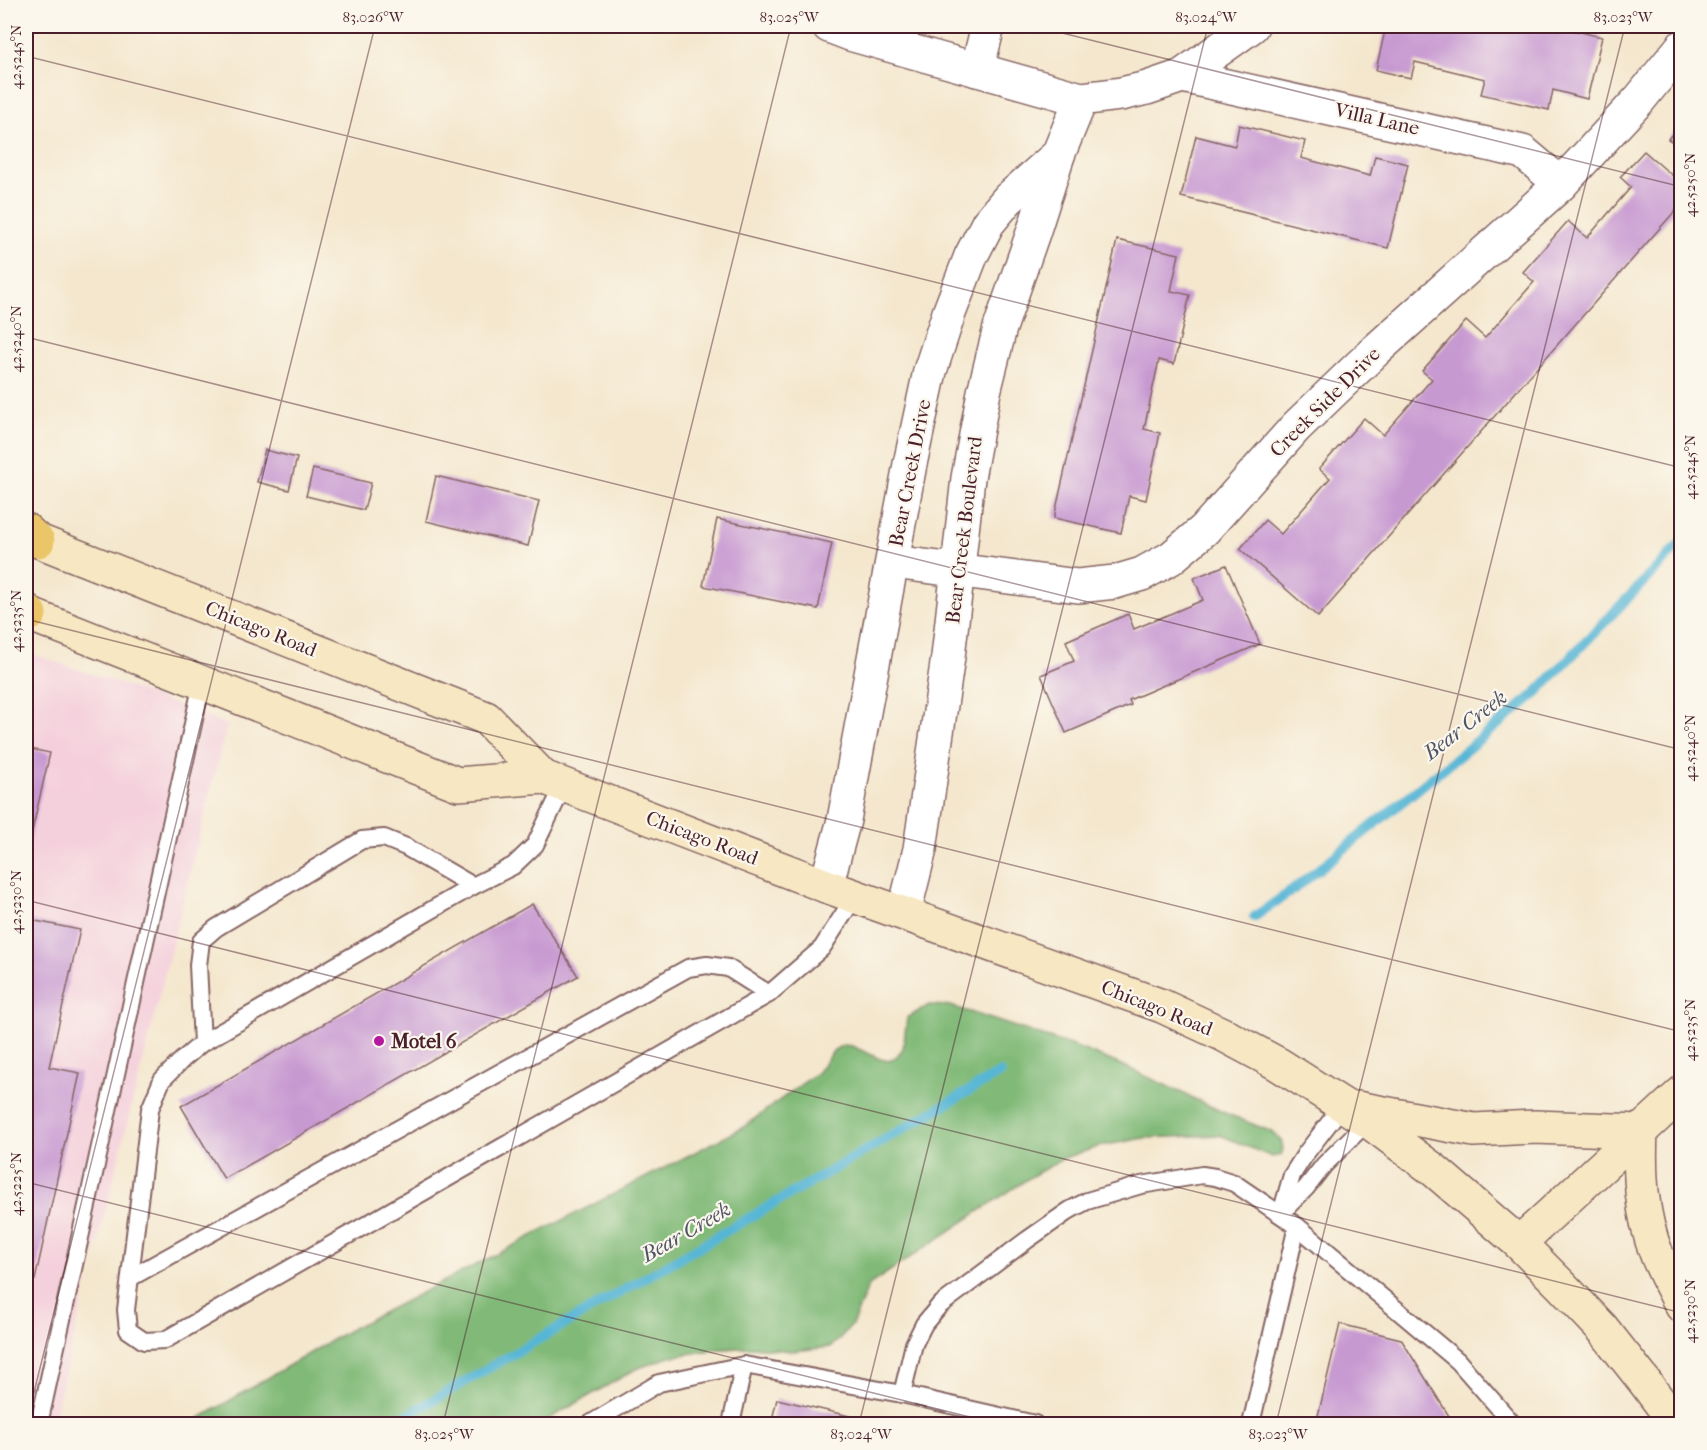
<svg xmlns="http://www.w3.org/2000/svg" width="1707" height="1450" font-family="'IM FELL French Canon',serif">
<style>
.built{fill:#f4cfdc}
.forest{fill:#81ba78;stroke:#666c52;stroke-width:1.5}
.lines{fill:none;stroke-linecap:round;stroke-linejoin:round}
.stream{stroke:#57b6d5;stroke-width:10}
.building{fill:#c799d1}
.lane-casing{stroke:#866564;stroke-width:20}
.street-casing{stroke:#866564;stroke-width:36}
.secondary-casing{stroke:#866564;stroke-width:36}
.primary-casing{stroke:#866564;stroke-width:36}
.lane{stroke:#fff;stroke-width:16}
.street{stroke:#fff;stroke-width:33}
.secondary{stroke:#f7e8c3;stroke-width:33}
.primary{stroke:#ebc669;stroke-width:33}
.ticks{fill:none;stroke:#4a1f2b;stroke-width:1.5;stroke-opacity:0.45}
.poi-dot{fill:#b5179e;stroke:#fbf7ec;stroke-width:2}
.labels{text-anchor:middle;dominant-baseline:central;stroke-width:4.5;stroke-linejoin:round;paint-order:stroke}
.street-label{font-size:20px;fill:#4a1f2b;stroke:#fbf7ec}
.poi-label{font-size:20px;font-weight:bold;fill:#4a1f2b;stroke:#fbf7ec;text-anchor:start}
.water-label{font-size:21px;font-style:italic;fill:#4f5466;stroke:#fbf7ec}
.neatline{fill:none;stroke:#4a1f2b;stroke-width:2}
.ticks-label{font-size:15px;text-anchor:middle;fill:#4a1f2b}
</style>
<rect width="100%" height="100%" fill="#fbf7ec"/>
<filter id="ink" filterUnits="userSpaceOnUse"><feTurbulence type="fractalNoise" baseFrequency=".0167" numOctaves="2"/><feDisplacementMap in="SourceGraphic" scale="12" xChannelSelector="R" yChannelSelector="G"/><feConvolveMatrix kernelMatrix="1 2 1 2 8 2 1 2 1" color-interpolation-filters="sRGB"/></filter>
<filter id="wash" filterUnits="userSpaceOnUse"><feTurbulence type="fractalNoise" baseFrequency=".008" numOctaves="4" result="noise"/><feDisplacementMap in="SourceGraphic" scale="24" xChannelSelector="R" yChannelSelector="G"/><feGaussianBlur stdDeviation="1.35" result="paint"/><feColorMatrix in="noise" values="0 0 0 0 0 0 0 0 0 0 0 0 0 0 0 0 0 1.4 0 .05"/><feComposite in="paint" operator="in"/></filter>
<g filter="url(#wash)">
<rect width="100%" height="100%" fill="#f4e7ce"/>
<polygon class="built" points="26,652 132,688 227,725 52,1424 26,1424"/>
<polygon class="forest" points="929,1005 950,1006 973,1013 1076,1047 1124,1066 1225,1113 1272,1132 1281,1140 1283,1149 1281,1155 1272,1157 1220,1135 1144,1138 1101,1146 1064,1158 1032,1176 869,1285 852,1325 831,1347 793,1351 751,1347 712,1350 669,1357 636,1369 540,1424 190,1424 349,1330 742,1128 818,1072 834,1050 843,1045 852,1046 880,1059 889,1061 896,1057 903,1049 907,1018"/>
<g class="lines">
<g class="stream">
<polyline points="1254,917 1293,890 1533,696 1682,542"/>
<polyline points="392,1424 1000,1073"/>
</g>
</g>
<g id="blocks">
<g class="building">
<polygon points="1386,26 1554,26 1602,37 1587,99 1553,90 1549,110 1481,94 1485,79 1415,62 1411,78 1376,70"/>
<polygon points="1682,121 1682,148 1668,139"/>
<polygon points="1239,125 1305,141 1301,158 1370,176 1375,156 1408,164 1388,248 1181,197 1196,136 1235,146"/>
<polygon points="1644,151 1682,184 1682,203 1318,617 1240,549 1265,520 1281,534 1330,478 1319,469 1364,418 1383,435 1432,379 1422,371 1466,321 1485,338 1534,282 1523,272 1568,221 1587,238 1631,187 1620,177"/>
<polygon points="1117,240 1179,254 1171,291 1190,295 1174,364 1159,360 1144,429 1160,433 1146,500 1129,496 1121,533 1054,518"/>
<polygon points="265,450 297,458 289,490 257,482"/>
<polygon points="313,469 371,483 364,510 306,496"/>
<polygon points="436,476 539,501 528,546 426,521"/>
<polygon points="717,519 832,543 818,609 703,586"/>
<polygon points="1226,565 1260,644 1129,700 1131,705 1066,733 1041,675 1074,661 1066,641 1128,614 1134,629 1203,600 1194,578"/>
<polygon points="26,748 50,753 26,857"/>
<polygon points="532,904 578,976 224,1179 181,1106"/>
<polygon points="26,919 80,930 49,1067 80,1073 35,1280 26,1278"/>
<polygon points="1340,1324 1401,1339 1454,1424 1316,1424"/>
<polygon points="777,1399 883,1424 771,1424"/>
</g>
</g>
</g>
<g filter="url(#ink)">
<use href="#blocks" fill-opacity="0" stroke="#866564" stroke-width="1.5"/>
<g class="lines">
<g class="lane-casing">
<g id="lane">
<polyline points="564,785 535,845 513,866 473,886 202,1043 182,1060 162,1080 150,1109 126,1310 128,1330 144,1341 165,1340 769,994 822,948 855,896"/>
<polyline points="202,1043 198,965 201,941 216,928 362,840 384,838 406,847 473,886"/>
<polyline points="1282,1210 1292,1175 1306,1153 1343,1105"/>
<polyline points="1281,1213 1306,1188 1324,1165 1368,1121"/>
<polyline points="130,1278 688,968 707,965 728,968 769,994"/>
<polyline points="902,1394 1035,1424"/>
<polyline points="39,1424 202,683"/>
<polyline points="590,1424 659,1383 744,1365 902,1394 914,1344 924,1324 939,1306 1027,1240 1070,1210 1087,1201 1141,1185 1202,1175 1215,1177 1234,1183 1297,1226 1458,1361 1513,1424"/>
<polyline points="731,1424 744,1365"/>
<polyline points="1251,1424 1297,1226"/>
</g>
</g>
<g class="street-casing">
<g id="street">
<polyline points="829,26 850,34 1081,99 1121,94 1147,88 1182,76 1252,26"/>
<polyline points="977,70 988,26"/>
<polyline points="1182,76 1523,152 1561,184"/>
<polyline points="893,562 1078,586 1115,582 1142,574 1171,558 1204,530 1296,427 1375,351 1561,184 1639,100 1682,47"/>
<polyline points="826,886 844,820 910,464 930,371 949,313 971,256 988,223 1008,199 1058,155"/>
<polyline points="904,913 920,849 948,657 968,478 984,392 1000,328 1034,230 1058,155 1081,99"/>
</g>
</g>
<g class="secondary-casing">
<g id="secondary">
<polyline points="26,536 486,718 543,777 826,886 1162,1006 1222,1034 1278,1064 1368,1121 1434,1170 1519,1243 1561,1285 1602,1328 1644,1381 1676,1424"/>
<polyline points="26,613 458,784 543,777"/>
<polyline points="1357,1108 1474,1130 1535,1127 1641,1131"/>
<path d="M1641,1131C1639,1173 1641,1215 1657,1255C1664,1272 1673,1289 1682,1306"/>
<polyline points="1519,1243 1682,1093"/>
</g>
</g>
<g class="primary-casing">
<g id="primary">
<polyline points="26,530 38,541"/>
<polyline points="26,610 30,614"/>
</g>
</g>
<use href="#lane" class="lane"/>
<use href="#street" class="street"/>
<use href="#secondary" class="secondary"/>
<use href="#primary" class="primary"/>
</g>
</g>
<path class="ticks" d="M1034,26L1682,187M26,56L1682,468M26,337L1682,750M26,619L1682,1032M26,900L1682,1313M26,1182L998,1424M26,1424L375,26M443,1424L791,26M859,1424L1208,26M1276,1424L1625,26"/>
<circle class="poi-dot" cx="379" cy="1041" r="6"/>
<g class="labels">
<g class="street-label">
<text transform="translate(1377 119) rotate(13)">Villa Lane</text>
<text transform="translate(1325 402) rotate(-45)">Creek Side Drive</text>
<text transform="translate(910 473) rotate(-79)">Bear Creek Drive</text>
<text transform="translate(964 530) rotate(-83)">Bear Creek Boulevard</text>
<text transform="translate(261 629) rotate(22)">Chicago Road</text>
<text transform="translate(702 838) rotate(21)">Chicago Road</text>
<text transform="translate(1157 1008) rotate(22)">Chicago Road</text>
</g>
<g class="poi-label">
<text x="391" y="1041">Motel 6</text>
</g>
<g class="water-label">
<text transform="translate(1465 725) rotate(-38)">Bear Creek</text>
<text transform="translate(686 1232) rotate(-30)">Bear Creek</text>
</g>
</g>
<rect width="1707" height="1450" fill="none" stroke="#fbf7ec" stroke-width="66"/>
<rect x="33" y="33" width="1641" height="1384" class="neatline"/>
<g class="ticks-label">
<text x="373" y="22">83.026°W</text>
<text x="789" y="22">83.025°W</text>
<text x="1206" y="22">83.024°W</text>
<text x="1623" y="22">83.023°W</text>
<text transform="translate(16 57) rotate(-90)" y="5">42.5245°N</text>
<text transform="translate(1690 185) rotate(-90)" y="5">42.5250°N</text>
<text transform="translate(16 339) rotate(-90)" y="5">42.5240°N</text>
<text transform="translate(1690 467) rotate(-90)" y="5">42.5245°N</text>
<text transform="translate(16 621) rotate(-90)" y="5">42.5235°N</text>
<text transform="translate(1690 748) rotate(-90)" y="5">42.5240°N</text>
<text transform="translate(16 902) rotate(-90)" y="5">42.5230°N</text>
<text transform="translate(1690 1030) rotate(-90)" y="5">42.5235°N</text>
<text transform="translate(16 1184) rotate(-90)" y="5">42.5225°N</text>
<text transform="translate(1690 1311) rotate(-90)" y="5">42.5230°N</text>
<text x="444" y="1439">83.025°W</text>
<text x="861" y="1439">83.024°W</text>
<text x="1278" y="1439">83.023°W</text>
</g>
</svg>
